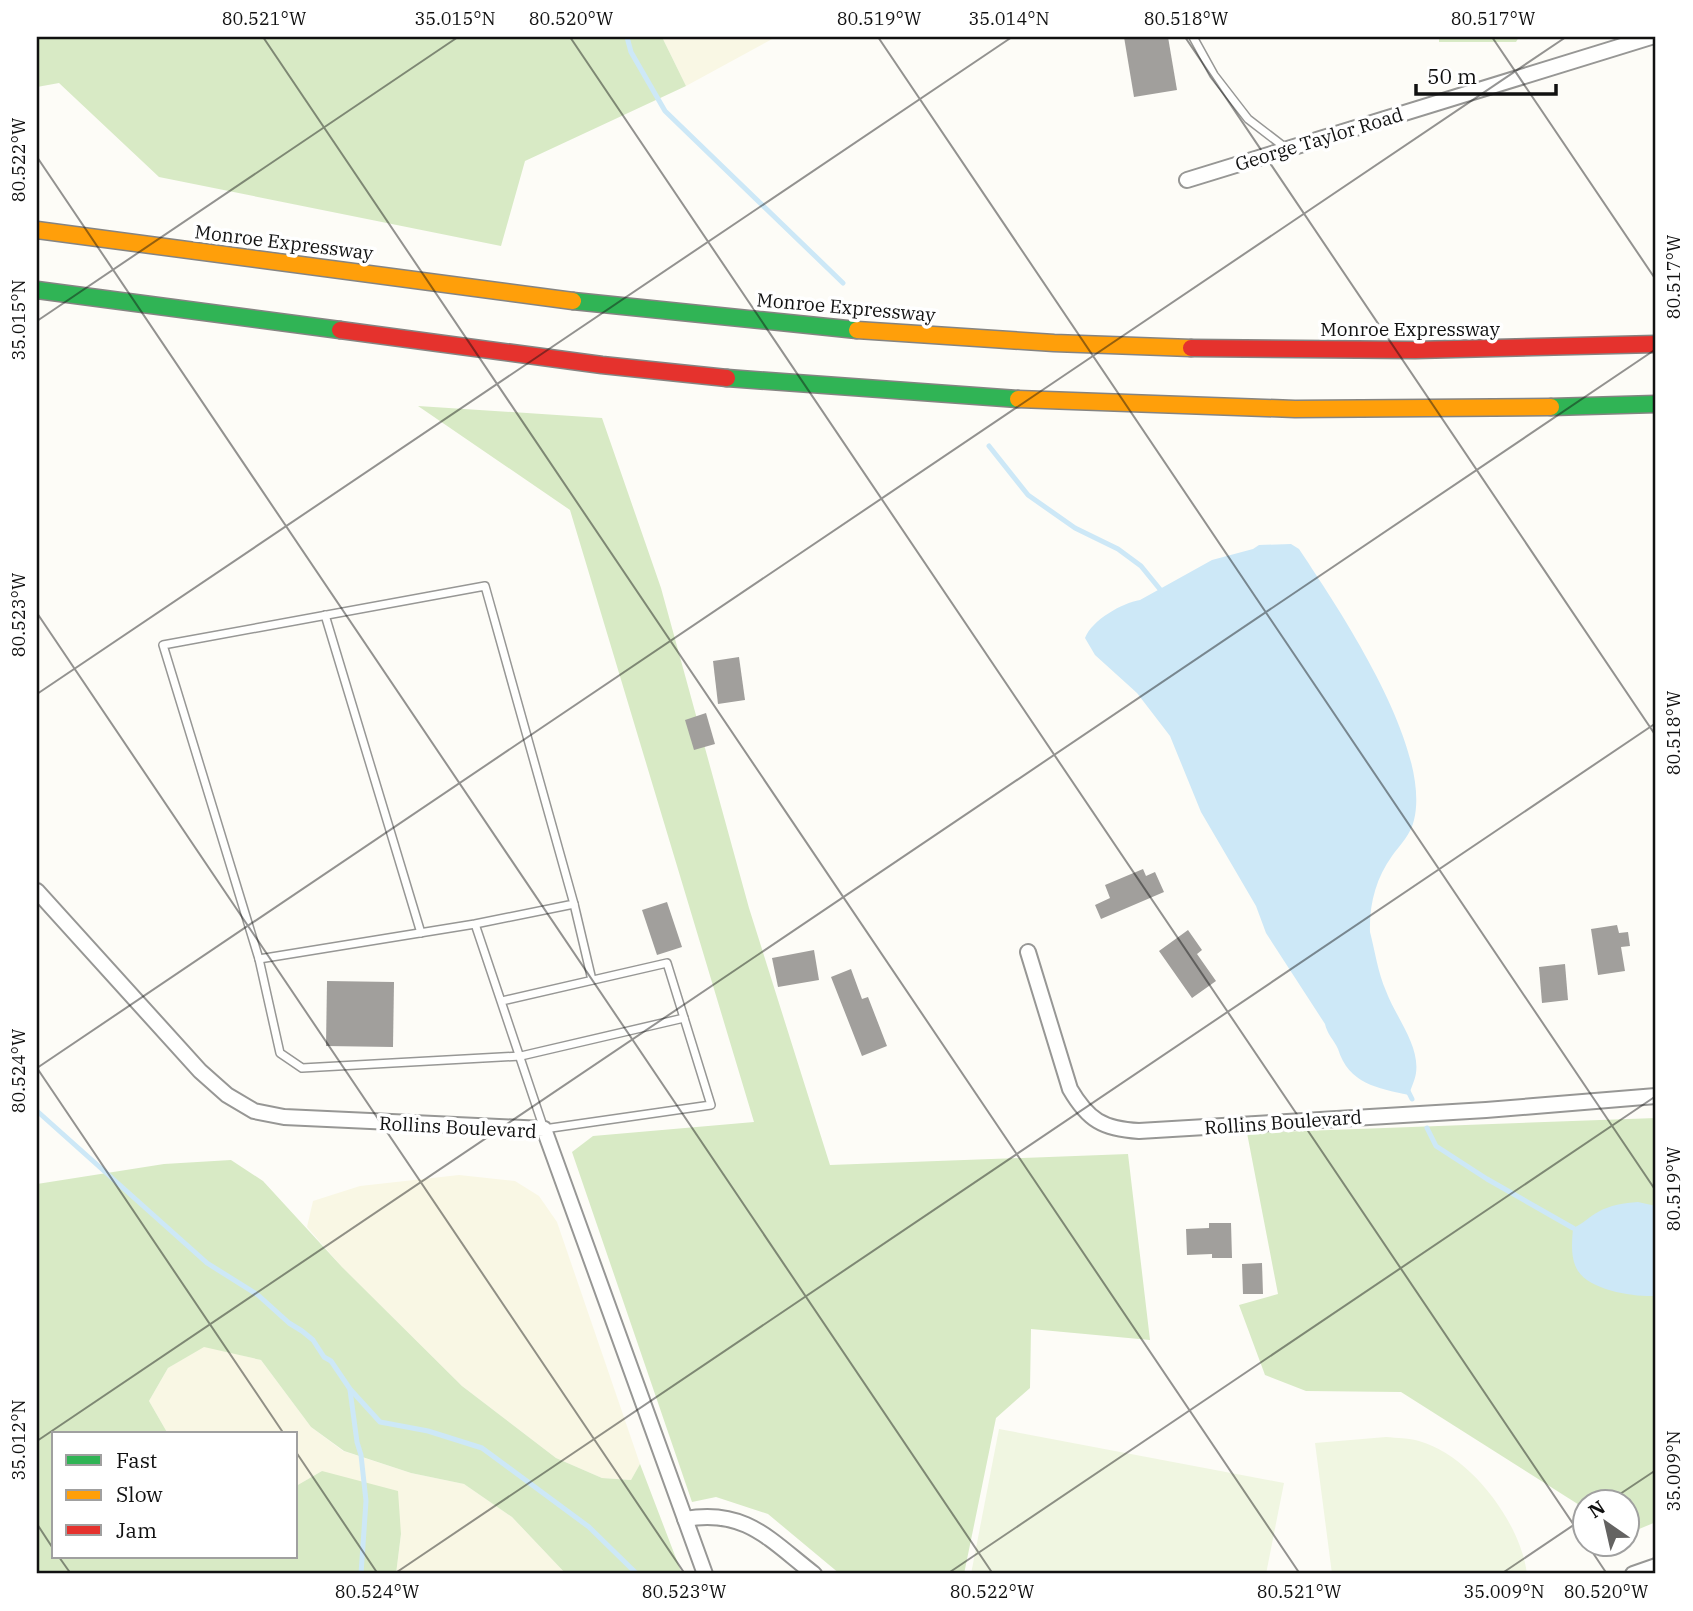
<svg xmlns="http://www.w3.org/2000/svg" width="1693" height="1611" font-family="'IBM Plex Serif',serif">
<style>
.farmland{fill:#f9f7e4}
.forest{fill:#d8eac5}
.pitch{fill:#f0f6e1}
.water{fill:#cde8f7}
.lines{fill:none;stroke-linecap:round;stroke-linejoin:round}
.stream{stroke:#cde8f7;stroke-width:5}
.building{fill:#a19f9c}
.lane-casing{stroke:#979795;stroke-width:10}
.street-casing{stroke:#979795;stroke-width:18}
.fast-casing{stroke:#858482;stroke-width:19}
.slow-casing{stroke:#858482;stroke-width:19}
.jam-casing{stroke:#858482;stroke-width:19}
.lane{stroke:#fffffe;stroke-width:7}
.street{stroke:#fffffe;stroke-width:14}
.fast{stroke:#30b455;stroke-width:16}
.slow{stroke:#ff9f0a;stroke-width:16}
.jam{stroke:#e5322d;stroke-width:16}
.ticks{fill:none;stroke:#111;stroke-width:2;stroke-opacity:0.45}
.labels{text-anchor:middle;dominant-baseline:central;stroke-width:7;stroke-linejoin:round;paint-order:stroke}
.street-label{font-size:19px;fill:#111;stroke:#fff}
.neatline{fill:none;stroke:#111;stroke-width:2.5}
.ticks-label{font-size:18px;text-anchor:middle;fill:#111}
</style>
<rect width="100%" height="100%" fill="#fdfcf7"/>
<g class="farmland">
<polygon points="662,37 776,37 686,86"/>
<polygon points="459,1175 515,1181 539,1196 557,1222 640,1464 631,1480 602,1478 556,1458 462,1386 342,1267 307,1227 313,1201 360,1186"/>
<polygon points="204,1346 261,1360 311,1427 343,1451 411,1473 464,1484 512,1517 566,1574 396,1574 401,1534 322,1471 296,1486 296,1434 168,1434 149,1401 168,1368"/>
</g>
<g class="forest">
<polygon points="37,37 662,37 686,86 525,161 501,246 159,177 59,83 37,87"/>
<polygon points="1439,37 1519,37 1516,42 1439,42"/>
<polygon points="418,406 602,418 661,588 749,908 830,1165 1128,1154 1150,1340 1031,1329 1030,1388 996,1418 964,1574 840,1574 768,1514 716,1497 692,1502 572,1152 593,1136 754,1122 570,510"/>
<polygon points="1656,1118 1656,1522 1627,1534 1626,1502 1584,1502 1584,1508 1401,1392 1306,1391 1265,1375 1239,1305 1278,1294 1247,1133"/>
<polygon points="231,1160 263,1181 342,1267 462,1386 556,1458 602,1478 631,1480 640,1464 682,1574 566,1574 512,1517 464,1484 411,1473 344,1451 311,1427 261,1360 204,1347 168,1368 149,1401 168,1434 54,1434 54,1557 296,1557 296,1486 322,1471 398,1491 401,1534 396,1574 37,1574 37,1184 164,1164"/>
</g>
<g class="pitch">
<polygon points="999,1429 1284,1483 1266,1574 971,1574"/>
<path d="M1386,1437C1397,1438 1409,1438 1419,1441C1470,1455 1521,1523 1527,1574H1332L1315,1443Z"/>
</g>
<g class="water">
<path d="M1291,544L1299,549C1339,609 1432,747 1414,820C1411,834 1400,845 1392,856C1376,878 1369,905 1370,932C1375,951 1378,973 1386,991C1395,1016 1420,1045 1416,1073C1415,1080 1411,1088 1409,1095C1377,1088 1349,1084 1338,1049C1334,1040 1327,1034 1325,1024L1266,933L1256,906L1201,812L1170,736L1137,693L1095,655L1085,638C1092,620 1122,603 1140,600L1212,560L1253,549L1259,545Z"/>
<path d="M1638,1202L1656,1206V1296C1635,1297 1591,1291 1578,1271C1570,1258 1572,1242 1573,1228C1585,1223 1588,1217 1598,1212C1610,1205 1624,1203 1638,1202Z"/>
</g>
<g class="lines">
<g class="stream">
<polyline points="627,37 631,52 665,111 843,283"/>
<polyline points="989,446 1028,495 1075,528 1118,549 1141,566 1163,593"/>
<polyline points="1407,1089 1412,1099"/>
<polyline points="37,1111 207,1263 258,1295 289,1323 302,1331 313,1340 324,1357 331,1361 350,1389 380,1422 428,1431 482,1448 589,1527 637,1574"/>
<polyline points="1427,1128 1436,1146 1487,1179 1573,1228"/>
<polyline points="350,1390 357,1442 361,1455 366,1501 361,1574"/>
</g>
</g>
<g class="building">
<polygon points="1124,37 1168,37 1177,90 1134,97"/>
<polygon points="739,657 745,700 718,704 713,661"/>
<polygon points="706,713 715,744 694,750 685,720"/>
<polygon points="1143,869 1146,876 1155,872 1164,892 1101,919 1095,905 1110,898 1105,885"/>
<polygon points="667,902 682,947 657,955 642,910"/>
<polygon points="1617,925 1619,933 1628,932 1630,946 1621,947 1625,971 1598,975 1591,929"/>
<polygon points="1188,930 1202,950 1197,954 1216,981 1192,998 1159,951"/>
<polygon points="814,950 819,980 778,987 772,958"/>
<polygon points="1565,964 1568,1000 1542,1003 1539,967"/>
<polygon points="851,969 862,999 868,997 887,1046 862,1056 831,977"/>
<polygon points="327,981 394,982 393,1047 326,1046"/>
<polygon points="1209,1223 1231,1223 1232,1258 1212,1258 1212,1254 1187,1255 1186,1229 1209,1228"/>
<polygon points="1262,1263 1263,1294 1243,1294 1242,1264"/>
</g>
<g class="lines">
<g class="lane-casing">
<g id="lane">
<polyline points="1193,37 1214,75 1248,119 1287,149"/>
<polyline points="325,615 421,933"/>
<polyline points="574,904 592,980"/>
<polyline points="475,924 259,959 163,645 485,586 574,904 475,924 544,1129 711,1105 667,963 502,1001"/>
<polyline points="259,959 280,1053 302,1068 521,1056 684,1018"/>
</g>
</g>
<g class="street-casing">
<g id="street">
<polyline points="1187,180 1651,37"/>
<polyline points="37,891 200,1071 227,1095 254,1111 284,1117 544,1129 705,1574"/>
<path d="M1028,952L1070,1089C1088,1120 1103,1129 1139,1131L1486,1110L1656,1096"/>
<path d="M685,1519C745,1508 770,1540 814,1574"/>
<polyline points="1633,1574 1656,1566"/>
</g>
</g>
<g class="fast-casing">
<g id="fast">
<polyline points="37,290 340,330"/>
<polyline points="573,301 857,330"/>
<polyline points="727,378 1018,399"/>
<polyline points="1551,407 1656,404"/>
</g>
</g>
<g class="slow-casing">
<g id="slow">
<polyline points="37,230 573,301"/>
<polyline points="857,330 1054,343 1191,348"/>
<polyline points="1018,399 1295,409 1551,407"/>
</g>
</g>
<g class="jam-casing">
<g id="jam">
<polyline points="340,330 602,365 727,378"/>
<polyline points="1191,348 1415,350 1656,344"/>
</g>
</g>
<use href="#lane" class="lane"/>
<use href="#street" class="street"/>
<use href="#fast" class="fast"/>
<use href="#slow" class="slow"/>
<use href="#jam" class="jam"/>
</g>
<path class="ticks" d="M263,37L1300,1574M570,37L1584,1540M878,37L1656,1191M1185,37L1656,736M1492,37L1656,280M37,157L993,1574M37,321L458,37M37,613L685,1574M37,694L1012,37M37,1068L284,1434M37,1068L1566,37M37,1441L1656,349M296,1452L378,1574M1608,1502L1656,1470M37,1524L54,1550M1587,1544L1607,1574M59,1557L71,1574M394,1574L1656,723M947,1574L1656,1096M1501,1574L1584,1518"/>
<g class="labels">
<g class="street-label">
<text transform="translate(1319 139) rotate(-17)">George Taylor Road</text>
<text transform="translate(284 242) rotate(7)">Monroe Expressway</text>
<text transform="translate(846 307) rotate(5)">Monroe Expressway</text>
<text x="1410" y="329">Monroe Expressway</text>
<text transform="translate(1283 1122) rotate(-4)">Rollins Boulevard</text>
<text transform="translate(458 1127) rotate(3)">Rollins Boulevard</text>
</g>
</g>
<rect width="1693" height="1611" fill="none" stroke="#ffffff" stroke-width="77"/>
<rect x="52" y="1432" width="245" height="126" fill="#ffffff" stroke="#a0a0a0" stroke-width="2"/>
<rect x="66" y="1455" width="35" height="10" fill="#30b455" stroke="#a0a0a0" stroke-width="2"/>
<text x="116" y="1468" font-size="21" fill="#111111">Fast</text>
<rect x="66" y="1490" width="35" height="10" fill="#ff9f0a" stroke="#a0a0a0" stroke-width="2"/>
<text x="116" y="1502" font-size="21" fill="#111111">Slow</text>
<rect x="66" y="1525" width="35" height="10" fill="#e5322d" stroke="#a0a0a0" stroke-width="2"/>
<text x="116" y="1538" font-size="21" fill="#111111">Jam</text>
<g transform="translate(1606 1523) rotate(326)"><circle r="33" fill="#ffffff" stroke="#a0a0a0" stroke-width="2"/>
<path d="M0-5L12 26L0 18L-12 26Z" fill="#646362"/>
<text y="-10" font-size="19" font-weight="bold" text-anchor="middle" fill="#111111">N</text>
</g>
<path d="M1416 84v10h140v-10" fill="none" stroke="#111111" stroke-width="3.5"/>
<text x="1427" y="84" font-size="21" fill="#111111" stroke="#ffffff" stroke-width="5" paint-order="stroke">50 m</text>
<rect x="38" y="38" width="1616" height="1534" class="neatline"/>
<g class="ticks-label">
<text x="264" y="25">80.521°W</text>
<text x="455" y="25">35.015°N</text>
<text x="571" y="25">80.520°W</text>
<text x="879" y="25">80.519°W</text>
<text x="1009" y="25">35.014°N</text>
<text x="1186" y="25">80.518°W</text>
<text x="1493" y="25">80.517°W</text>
<text transform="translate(19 160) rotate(-90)" y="6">80.522°W</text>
<text transform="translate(1674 277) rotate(-90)" y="6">80.517°W</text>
<text transform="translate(19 320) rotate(-90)" y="6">35.015°N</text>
<text transform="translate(19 615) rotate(-90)" y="6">80.523°W</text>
<text transform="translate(1674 733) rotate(-90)" y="6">80.518°W</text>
<text transform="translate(19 1071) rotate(-90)" y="6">80.524°W</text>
<text transform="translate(1674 1189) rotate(-90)" y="6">80.519°W</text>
<text transform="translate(19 1440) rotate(-90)" y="6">35.012°N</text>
<text transform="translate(1674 1471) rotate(-90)" y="6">35.009°N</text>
<text x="377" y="1598">80.524°W</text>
<text x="684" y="1598">80.523°W</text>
<text x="992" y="1598">80.522°W</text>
<text x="1299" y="1598">80.521°W</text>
<text x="1504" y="1598">35.009°N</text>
<text x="1606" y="1598">80.520°W</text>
</g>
</svg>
